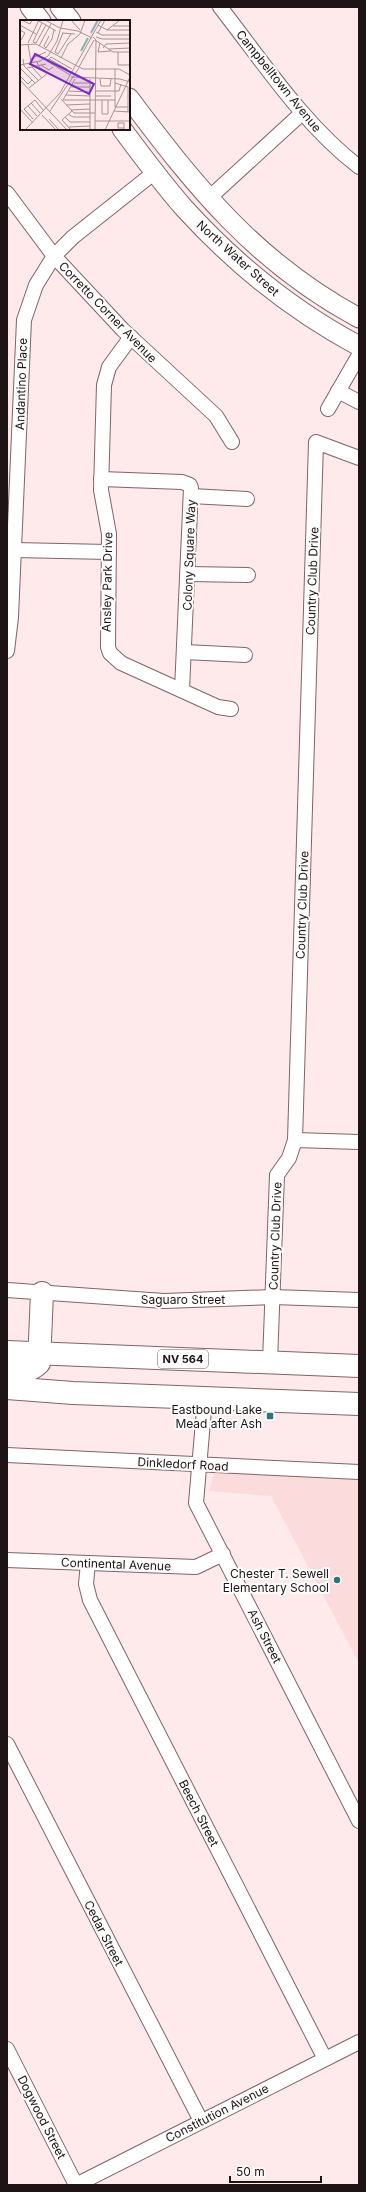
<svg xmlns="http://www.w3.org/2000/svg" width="366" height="2192" font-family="Inter,sans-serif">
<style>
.built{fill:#fcdbdd}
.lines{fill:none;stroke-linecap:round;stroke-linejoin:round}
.street-casing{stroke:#806465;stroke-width:16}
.secondary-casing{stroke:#806465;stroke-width:21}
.primary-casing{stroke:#806465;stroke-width:24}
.street{stroke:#fff;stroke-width:14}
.secondary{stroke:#fff;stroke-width:19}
.primary{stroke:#fff;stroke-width:22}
.poi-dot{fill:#2c7676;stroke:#fdfdfd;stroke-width:1.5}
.labels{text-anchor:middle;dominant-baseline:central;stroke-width:4;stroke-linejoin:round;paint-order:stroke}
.shield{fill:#fdfdfd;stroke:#625a5b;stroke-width:1}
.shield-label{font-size:11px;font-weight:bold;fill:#1f1415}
.street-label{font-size:12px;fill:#1f1415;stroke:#fdfdfd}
.poi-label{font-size:12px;fill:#1f1415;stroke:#fdfdfd;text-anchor:end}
.inset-river{fill:none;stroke:#85b3b3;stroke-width:2}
.inset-road{fill:none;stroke:#a59495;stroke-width:1}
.view{fill:#7b2cbf;fill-opacity:0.15;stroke:#7b2cbf;stroke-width:2}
.inset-edge{fill:none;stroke:#1f1415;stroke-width:2}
</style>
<rect width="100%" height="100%" fill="#feeaeb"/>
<polygon class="built" points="218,1460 359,1465 359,1663 271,1496 209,1491"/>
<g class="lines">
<g class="street-casing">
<g id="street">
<path d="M220,7C263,62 303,124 359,167"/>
<polyline points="7,193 54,256 123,330 216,416 232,442"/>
<polyline points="208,199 302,113"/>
<polyline points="131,337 109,367 104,385 101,490 109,534 108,647 110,653 121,663 218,707 231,709"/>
<polyline points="338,391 359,402"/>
<polyline points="328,409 359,355"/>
<polyline points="101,479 182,482 190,485 191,488 182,690"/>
<polyline points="191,496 247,499"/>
<polyline points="14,550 109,552"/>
<polyline points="188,574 248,575"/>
<polyline points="7,651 11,617 24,320 36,285 54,256 73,237 155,172"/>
<polyline points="185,652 245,655"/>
<polyline points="295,1140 359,1142"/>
<polyline points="7,1290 164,1301 273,1297 359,1300"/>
<polyline points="270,1362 277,1175 289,1158 295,1140 316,442 359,458"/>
<polyline points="205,1398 196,1503 359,1821"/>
<polyline points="7,1455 359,1472"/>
<polyline points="7,1560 196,1567 223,1554"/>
<polyline points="88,1563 86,1584 90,1600 325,2059"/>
<polyline points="7,1744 201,2121"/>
<polyline points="7,2049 76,2185"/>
<polyline points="76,2185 359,2042"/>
</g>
</g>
<g class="secondary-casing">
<g id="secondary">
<polyline points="30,7 41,21"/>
<polyline points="60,7 71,21"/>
<path d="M129,98C197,189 257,263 359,318"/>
<path d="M122,129C142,156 162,183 184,208C234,263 293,311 359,346"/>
</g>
</g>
<g class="primary-casing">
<g id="primary">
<polyline points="7,1352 359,1366"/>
<path d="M7,1370C20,1371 29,1373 39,1363L42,1293"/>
<polyline points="7,1388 73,1393 359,1404"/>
</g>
</g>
<use href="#street" class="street"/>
<use href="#secondary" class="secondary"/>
<use href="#primary" class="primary"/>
</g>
<g class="poi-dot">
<rect x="266" y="1412" width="8" height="8" rx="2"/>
<circle cx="337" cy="1580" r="4"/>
</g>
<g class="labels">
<rect class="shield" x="158" y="1350" width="50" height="18" rx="3"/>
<g class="shield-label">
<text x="183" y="1359">NV 564</text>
</g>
<g class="street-label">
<text transform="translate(279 81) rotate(51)">Campbelltown Avenue</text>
<text transform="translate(238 258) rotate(42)">North Water Street</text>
<text transform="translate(108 312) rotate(46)">Corretto Corner Avenue</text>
<text transform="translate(21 384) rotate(-88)">Andantino Place</text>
<text transform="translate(189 555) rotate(-88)">Colony Square Way</text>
<text transform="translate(312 581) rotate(-88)">Country Club Drive</text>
<text transform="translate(107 582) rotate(-89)">Ansley Park Drive</text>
<text transform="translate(302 905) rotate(-88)">Country Club Drive</text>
<text transform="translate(275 1236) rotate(-88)">Country Club Drive</text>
<text x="183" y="1299">Saguaro Street</text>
<text transform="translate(183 1464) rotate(3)">Dinkledorf Road</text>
<text transform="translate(116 1564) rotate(2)">Continental Avenue</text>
<text transform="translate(265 1636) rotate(63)">Ash Street</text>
<text transform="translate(199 1813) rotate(63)">Beech Street</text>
<text transform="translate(104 1933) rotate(63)">Cedar Street</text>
<text transform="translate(217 2113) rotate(-27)">Constitution Avenue</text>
<text transform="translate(42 2117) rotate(63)">Dogwood Street</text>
</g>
<g class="poi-label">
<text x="262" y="1409">Eastbound Lake<tspan x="262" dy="14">Mead after Ash</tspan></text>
<text x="329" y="1573">Chester T. Sewell<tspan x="329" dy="14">Elementary School</tspan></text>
</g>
</g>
<g transform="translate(20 20)">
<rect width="110" height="110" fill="#feeaeb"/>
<path class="inset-river" d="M71,13L78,0M61,31L68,18"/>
<path class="inset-road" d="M1,0L10,4L12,0M25,0L40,8L58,11L72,18M51,0L60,10M19,1L36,11M22,3L13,22L16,23L26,5M0,5L16,14M78,5L87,10H110M93,6H110M0,10L5,13L1,20M87,10L100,0M76,12L82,15H110M42,13L55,14M43,13L35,32L38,34L51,14M78,13L85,0M29,16L24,26L26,28L32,19L34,10M73,17L76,20L75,110M76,17L82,19H110M75,20L93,32H110M8,23L19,0M80,23L78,32L91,31M8,24L11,42M0,25L16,24L57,46M19,26L31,4M83,28L86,24L110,23M89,29L110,28M98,32V45H110M41,38L48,24L60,14L65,0M3,39L4,46L19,61M10,39L26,32M29,39L47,49M0,45L20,41L28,36L37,21L43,0M21,45L29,50L33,47M57,46L63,49H99L110,55M12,47L22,58M59,47L74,20M0,48L15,63M7,48L26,44M95,49V87H108M50,55L27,41L31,37L52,49M0,56L8,64L12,60M51,57L100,59L110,62M80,59L81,66H90L91,59M0,60L47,110M54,63H70M95,63L108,67V92M51,67H70M9,68L28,53L19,47L17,42M49,71L70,72M75,71H99L101,64M46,75L70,76M75,76H91M41,79L54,93H75M43,80H95M43,80L55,59M82,80V94H88V80M11,83L20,93M46,85L70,84M8,86L17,96M0,89L13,103M51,90L70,89M30,91L59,48M94,91L110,92M48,94L53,97H70M22,95L36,110M45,97L50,102H70M13,99L4,89L15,80L23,90M29,99L39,110M75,101H110M49,107L70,106M5,110L40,73L81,0M51,110L42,100L52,91M70,110V59M85,110L110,57M104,110V103H98V108H104"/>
<path class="view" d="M15,34L74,64L69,74L10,44Z"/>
<rect width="110" height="110" class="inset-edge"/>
</g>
<rect width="366" height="2192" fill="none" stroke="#1f1415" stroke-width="16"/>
<path d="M230 2176v6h91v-6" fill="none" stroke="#1f1415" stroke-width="2"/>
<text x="236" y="2176" font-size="12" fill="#1f1415" stroke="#fdfdfd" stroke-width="3" paint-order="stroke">50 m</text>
</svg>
